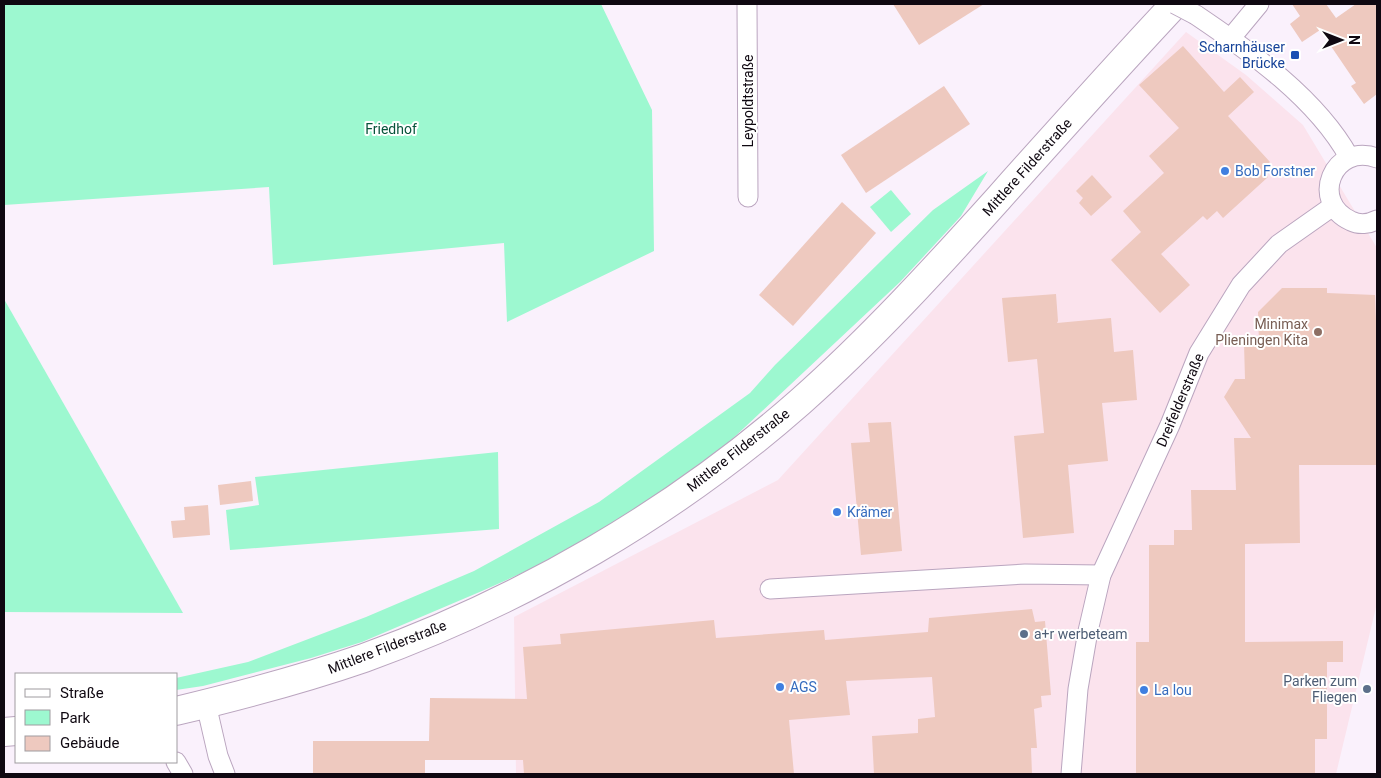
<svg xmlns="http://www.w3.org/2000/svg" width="1381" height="778" font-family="Roboto,sans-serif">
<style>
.commercial{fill:#fbe3ed}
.green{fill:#9df8d0}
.building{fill:#eec9bf}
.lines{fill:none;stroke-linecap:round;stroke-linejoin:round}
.minor-casing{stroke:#baa5bf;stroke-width:21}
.secondary-casing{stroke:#baa5bf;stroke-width:30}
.minor{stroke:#fff;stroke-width:19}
.secondary{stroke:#fff;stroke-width:28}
.minor-bridge-casing{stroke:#baa5bf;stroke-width:21;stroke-linecap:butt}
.minor-bridge{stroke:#fff;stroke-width:19}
.transit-dot{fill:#1a4fb4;stroke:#fff;stroke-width:2}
.shop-dot{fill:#3f7fe0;stroke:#fff;stroke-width:2}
.education-dot{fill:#8d6e63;stroke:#fff;stroke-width:2}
.service-dot{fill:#5c6f8a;stroke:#fff;stroke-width:2}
.labels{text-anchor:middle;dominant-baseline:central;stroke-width:4;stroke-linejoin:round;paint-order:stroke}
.transit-label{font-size:14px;fill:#164399;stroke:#fff;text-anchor:end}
.street-label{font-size:14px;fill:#0f0811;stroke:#fff}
.park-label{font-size:14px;fill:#06533a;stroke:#fff}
.shop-label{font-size:14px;fill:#366cbe;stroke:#fff;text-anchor:start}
.education-label{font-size:14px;fill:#785e54;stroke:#fff;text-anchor:end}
.service-label{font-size:14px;fill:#4e5e75;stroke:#fff;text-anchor:start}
</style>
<rect width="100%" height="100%" fill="#faf1fc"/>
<polygon class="commercial" points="1186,32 1246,75 1303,125 1377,248 1377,603 1336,774 516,774 514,617 778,480"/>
<g class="green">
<polygon points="4,4 601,4 652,110 654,251 507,322 504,243 273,265 269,187 4,205"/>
<polygon points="988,171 961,216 900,282 728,443 657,500 571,551 482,591 362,642 311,658 203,686 176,690 176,678 248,662 366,617 474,571 599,502 750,393 775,365 933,210"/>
<polygon points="891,190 911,214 891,232 870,207"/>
<polygon points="4,299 183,613 4,612"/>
<polygon points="498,452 499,529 230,550 226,510 259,505 255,477"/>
</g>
<g class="building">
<polygon points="893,4 984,4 919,45"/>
<polygon points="1292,4 1326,4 1336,18 1356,4 1377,4 1377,94 1364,104 1351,86 1356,83 1320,30 1302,42 1290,24 1300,16"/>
<polygon points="1183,46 1224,92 1240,77 1254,92 1228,116 1270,162 1262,170 1268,177 1223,218 1217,211 1207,220 1203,216 1161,254 1190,285 1160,313 1111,260 1141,232 1123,211 1164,173 1149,156 1179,128 1139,85"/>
<polygon points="944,86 970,124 866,193 841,155"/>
<polygon points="1092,175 1112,197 1091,216 1079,203 1083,198 1076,191"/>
<polygon points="842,202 876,233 793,326 759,295"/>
<polygon points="1282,288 1327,288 1327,293 1375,295 1376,320 1377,320 1377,465 1299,465 1300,543 1245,544 1245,642 1343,641 1343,662 1327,662 1327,739 1315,739 1315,774 1136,774 1136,642 1149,642 1149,545 1174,545 1174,530 1192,530 1191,490 1236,490 1234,438 1251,438 1224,397 1235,379 1245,379 1244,344 1259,344 1258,312"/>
<polygon points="1056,294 1058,321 1057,323 1111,318 1114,352 1133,350 1137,400 1102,403 1108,461 1068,465 1074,533 1023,538 1014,436 1044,433 1037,359 1008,362 1002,298"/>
<polygon points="891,422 902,551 861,555 851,443 870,442 868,423"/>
<polygon points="251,481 253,501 220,505 218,485"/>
<polygon points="208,505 210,535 173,538 171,521 185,520 184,507"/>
<polygon points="1032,609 1035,622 1045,621 1051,695 1041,696 1042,707 1034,709 1037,748 1031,748 1032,774 874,774 872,736 918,733 918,719 935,717 932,677 846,681 850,715 789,720 794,774 524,774 523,760 425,760 425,774 313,774 313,741 429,741 430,698 527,699 523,647 561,644 560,634 714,620 716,638 824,630 825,640 928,632 929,618"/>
</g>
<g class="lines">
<g class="minor-casing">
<g id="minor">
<polyline points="747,4 748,197"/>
<path d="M1196,15C1251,52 1317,99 1349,157"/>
<polyline points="1230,39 1259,4"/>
<path d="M1377,158C1333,142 1309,202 1351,221C1359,225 1369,224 1377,220"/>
<polyline points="770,589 1025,574 1101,575"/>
<polyline points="206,704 218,756 225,774"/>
<polyline points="176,762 183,774"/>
<polyline points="1071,774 1078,689 1088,631 1101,575 1170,425 1199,353 1241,285 1279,244 1333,206"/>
</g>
</g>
<g class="secondary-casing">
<g id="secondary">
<path d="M176,711C239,696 303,679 364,658C522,601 674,513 800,402C871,339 935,269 998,199C1056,134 1115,68 1175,4"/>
<polyline points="4,732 16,731"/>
</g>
</g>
<use href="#minor" class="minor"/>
<use href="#secondary" class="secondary"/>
<g class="minor-bridge-casing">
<polyline id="minor-bridge" points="1175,4 1196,15"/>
</g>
<use href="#minor-bridge" class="minor-bridge"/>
</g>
<rect class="transit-dot" x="1290" y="50" width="10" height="10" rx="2.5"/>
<g class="shop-dot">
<circle cx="1225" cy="171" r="5"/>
<circle cx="837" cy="512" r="5"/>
<circle cx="780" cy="687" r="5"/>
<circle cx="1144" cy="690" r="5"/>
</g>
<circle class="education-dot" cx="1318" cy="332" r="5"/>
<g class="service-dot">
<circle cx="1024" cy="634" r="5"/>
<circle cx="1367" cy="689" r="5"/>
</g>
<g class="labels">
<g class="transit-label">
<text x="1285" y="47">Scharnhäuser<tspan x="1285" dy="16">Brücke</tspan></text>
</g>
<g class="street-label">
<text transform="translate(748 101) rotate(-90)">Leypoldtstraße</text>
<text transform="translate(1027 167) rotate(-48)">Mittlere Filderstraße</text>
<text transform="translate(1180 400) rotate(-67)">Dreifelderstraße</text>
<text transform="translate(738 450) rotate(-38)">Mittlere Filderstraße</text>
<text transform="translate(387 647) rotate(-21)">Mittlere Filderstraße</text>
</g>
<g class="park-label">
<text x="391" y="129">Friedhof</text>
</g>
<g class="shop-label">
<text x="1235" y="171">Bob Forstner</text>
<text x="847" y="512">Krämer</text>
<text x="790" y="687">AGS</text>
<text x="1154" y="690">La lou</text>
</g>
<g class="education-label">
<text x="1308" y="324">Minimax<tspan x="1308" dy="16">Plieningen Kita</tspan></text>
</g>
<g class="service-label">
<text x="1034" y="634">a+r werbeteam</text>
<text x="1357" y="681" text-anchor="end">Parken zum<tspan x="1357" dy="16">Fliegen</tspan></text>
</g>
</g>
<rect width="1381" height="778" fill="none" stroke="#0f0811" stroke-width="10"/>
<rect x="15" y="673" width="162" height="90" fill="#ffffff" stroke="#9f9ca0"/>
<rect x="25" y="689" width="25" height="8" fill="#ffffff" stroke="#9f9ca0"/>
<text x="60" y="698" font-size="15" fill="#0f0811">Straße</text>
<rect x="25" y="710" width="25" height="15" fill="#9df8d0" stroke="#9f9ca0"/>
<text x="60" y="723" font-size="15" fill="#0f0811">Park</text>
<rect x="25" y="736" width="25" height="15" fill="#eec9bf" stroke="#9f9ca0"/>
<text x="60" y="748" font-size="15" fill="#0f0811">Gebäude</text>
<g transform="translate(1341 40) rotate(90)" stroke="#ffffff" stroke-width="4" paint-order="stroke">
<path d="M0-4L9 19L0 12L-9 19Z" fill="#0f0811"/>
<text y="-8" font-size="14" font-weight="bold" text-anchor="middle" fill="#0f0811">N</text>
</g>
</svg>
